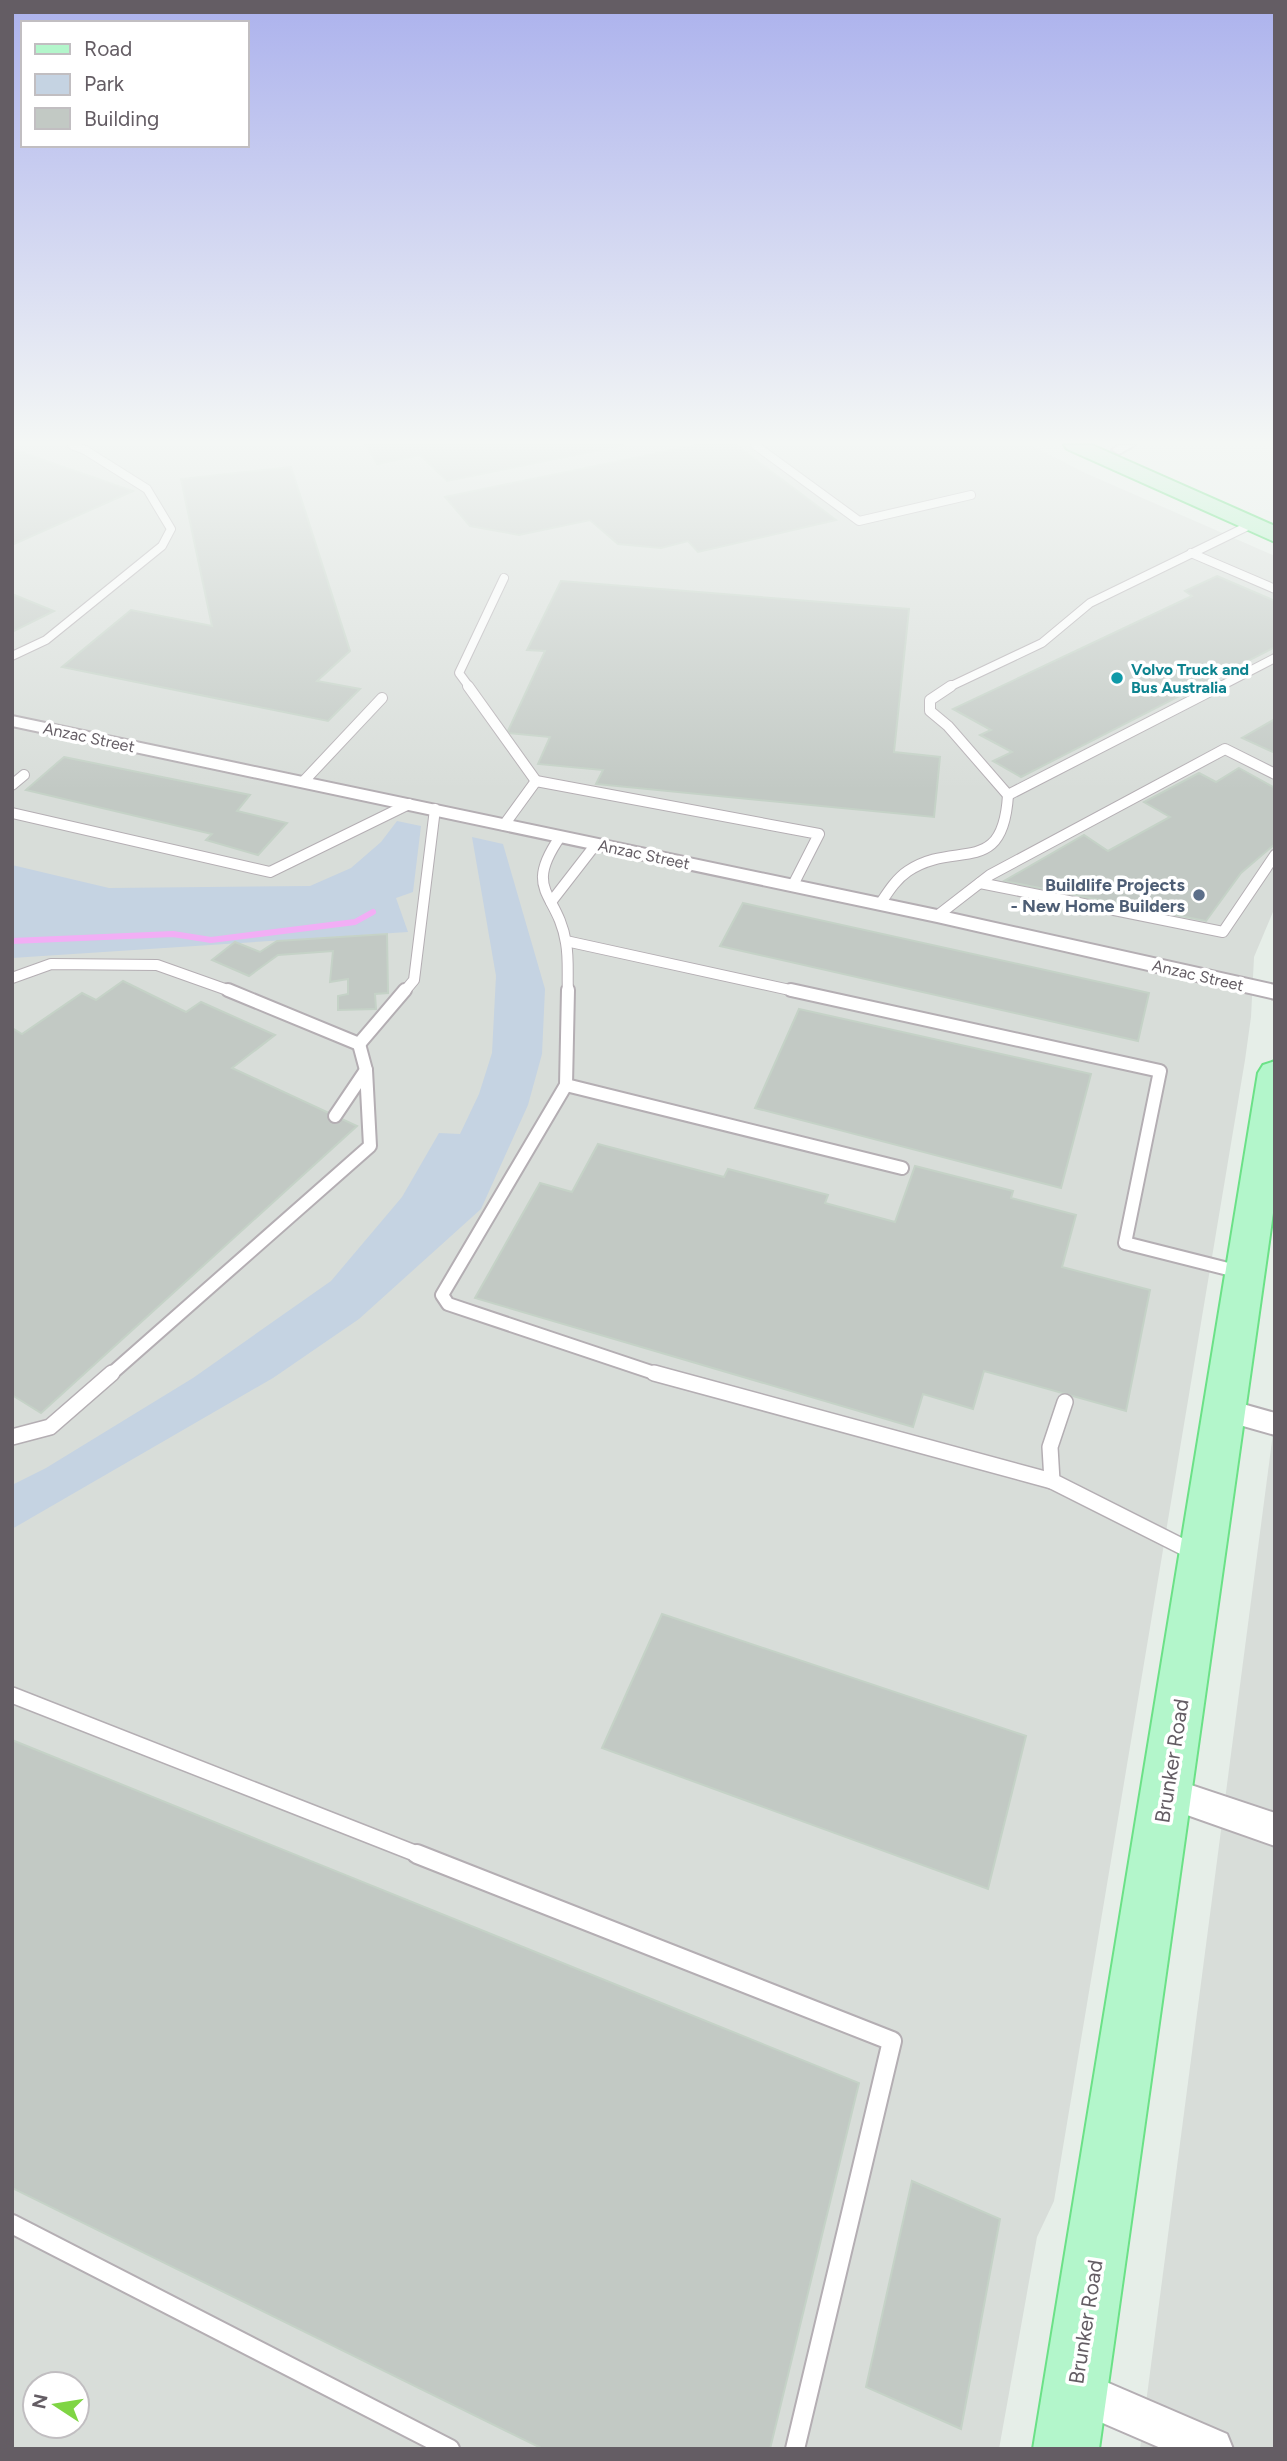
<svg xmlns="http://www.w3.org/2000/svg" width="1287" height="2461" viewBox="0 0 1287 2461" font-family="Figtree,sans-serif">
  <rect width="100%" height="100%" fill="#e6eee8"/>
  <g fill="#d8ddd9" fill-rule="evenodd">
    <path d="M12,445H1031L1083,472L1275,556V907L1254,957L1251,1017L1245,1060L1054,2201L1037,2237L999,2449H12ZM35,2384H77V2426H35Z"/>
    <path d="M1275,1418V2449H1140Z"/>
  </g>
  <g fill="#c5d3e2">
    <path d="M397,821L421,826L413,892L396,898L408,932L12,958V865L109,888L310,886L351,868L381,842Z"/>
    <path d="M472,837L503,844L545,989L542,1054L528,1105L481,1209L359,1319L273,1378L12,1529V1485L46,1468L193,1378L331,1281L402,1197L439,1133L460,1134L479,1094L492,1053L496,976Z"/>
  </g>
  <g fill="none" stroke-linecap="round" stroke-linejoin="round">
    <path stroke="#f2aef5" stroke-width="6" d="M12,941L173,934L211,940L355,922L373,912"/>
  </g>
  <g fill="#c2c9c4" stroke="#c5d2c7" stroke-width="2">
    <path d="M366,445H624L447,481L420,455L377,464Z"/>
    <path d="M697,445H736L836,520L698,552L688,541L661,548L618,544L590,520L519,535L470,526L445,497Z"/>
    <path d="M12,449L133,491L12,545Z"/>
    <path d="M291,467L350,651L317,681L360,689L328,721L62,667L131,610L212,626L181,479Z"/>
    <path d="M1217,576L1275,601V647L1021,777L993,761L1012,752L980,735L991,730L953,709L1192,596L1185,591Z"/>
    <path d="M561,581L909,609L894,752L940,757L934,817L596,784L603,770L538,764L550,737L507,733L545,651L527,650Z"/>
    <path d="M12,594L54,611L12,632Z"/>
    <path d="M1275,719V753L1242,738Z"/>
    <path d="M64,757L250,795L237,811L287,823L258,855L206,840L212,834L26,790Z"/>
    <path d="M1239,768L1275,788V844L1241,873L1206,921L1004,881L1084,835L1108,851L1170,817L1144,802L1199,773L1216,782Z"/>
    <path d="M743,903L1149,993L1138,1041L720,946Z"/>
    <path d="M387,934L388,993L375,994L376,1009L338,1010V996L348,994V979L330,982L333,951L278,955L249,976L212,960L235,942L260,952L277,941Z"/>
    <path d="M123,981L186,1012L201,1002L275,1035L232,1068L357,1126L41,1413L12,1395V1028L22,1034L82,993L96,1000Z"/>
    <path d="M799,1009L1091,1074L1061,1188L755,1108Z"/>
    <path d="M598,1144L724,1177L728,1169L828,1195L825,1203L895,1222L915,1166L1013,1191L1011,1198L1076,1215L1062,1267L1150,1290L1126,1411L984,1371L973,1409L923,1394L913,1427L475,1298L540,1183L572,1192Z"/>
    <path d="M662,1614L1026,1736L988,1889L602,1748Z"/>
    <path d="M12,1740L859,2083L770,2449H543L12,2188Z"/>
    <path d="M912,2181L1000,2219L961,2429L866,2387Z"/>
  </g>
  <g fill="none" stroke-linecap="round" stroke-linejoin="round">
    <defs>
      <g id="service-far4">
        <path d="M755,445L859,521L971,495"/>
        <path d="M1191,553L1275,589"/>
        <path d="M12,656L46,640L162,546L171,529L147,489L85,450L72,445"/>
        <path d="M470,688L459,673L504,578"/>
        <path d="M947,688L1042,643L1090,603L1250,525"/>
        <path d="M1217,688L1275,658"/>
      </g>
      <g id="service-far3">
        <path d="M468,686L536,781"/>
        <path d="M951,686L930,700V711L948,726L1008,795L1220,686"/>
        <path d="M303,782L382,698"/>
        <path d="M12,785L24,775"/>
        <path d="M12,813L270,872L409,804"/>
        <path d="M504,825L536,781L819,834L793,885"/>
        <path d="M560,837C522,892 558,892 566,943C569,959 567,976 568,992"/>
        <path d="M980,883L1223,932L1275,855"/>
        <path d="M551,902L596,844"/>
        <path d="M880,904C888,892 896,879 908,871C956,839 1003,879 1008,795"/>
        <path d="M937,916L990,875L1225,749L1275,774"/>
        <path d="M566,941L799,992"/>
        <path d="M12,978L51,964L157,965L233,992"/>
        <path d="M404,992L414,980L435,809"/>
      </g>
      <g id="service-far2">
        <path d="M228,990L359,1044"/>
        <path d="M568,990L566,1085L442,1295L448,1304L660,1375"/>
        <path d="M791,990L1160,1071L1125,1243L1240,1272"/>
        <path d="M359,1044L405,990"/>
        <path d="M566,1085L902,1168"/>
        <path d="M335,1116L366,1070"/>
        <path d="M110,1375L370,1146L366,1070L359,1044"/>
      </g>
      <g id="service-far1">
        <path d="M654,1373L1052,1481"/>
        <path d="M1065,1402L1050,1447L1052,1481L1193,1552"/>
        <path d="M12,1437L50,1427L112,1373"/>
        <path d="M12,1695L422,1856"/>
      </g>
      <g id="service">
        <path d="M417,1854L892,2041L795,2449"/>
        <path d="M12,2224L450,2449"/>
      </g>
      <g id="minor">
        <path d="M1118,445H1135L1119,454L1112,450Z"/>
        <path d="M12,716L937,910L1275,985V999L937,922L12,726Z"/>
        <path d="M1225,1399L1275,1413V1435L1215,1418L1211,1410L1215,1402Z"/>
        <path d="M1167,1777L1275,1813V1846L1156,1804L1151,1793L1156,1782Z"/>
        <path d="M1076,2369L1227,2434L1233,2449H1163L1061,2405L1055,2390L1061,2375Z"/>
      </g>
      <path id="primary" d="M1275,1061V1199L1099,2449H1033L1258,1073L1263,1065Z"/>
      <path id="trunk" d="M1064,445H1092L1275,526V542L1067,449Z"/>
    </defs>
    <use href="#service-far4" stroke="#b4aeb3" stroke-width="10"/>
    <use href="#service-far3" stroke="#b4aeb3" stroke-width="12"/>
    <use href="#service-far2" stroke="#b4aeb3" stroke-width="16"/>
    <use href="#service-far1" stroke="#b4aeb3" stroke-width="18"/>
    <use href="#service" stroke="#b4aeb3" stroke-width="22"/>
    <use href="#minor" stroke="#b4aeb3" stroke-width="4"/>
    <use href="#primary" stroke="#6be187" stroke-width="4"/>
    <use href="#trunk" stroke="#1ad942" stroke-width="4"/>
    <use href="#service-far4" stroke="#fff" stroke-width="8"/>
    <use href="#service-far3" stroke="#fff" stroke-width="10"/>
    <use href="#service-far2" stroke="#fff" stroke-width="12"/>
    <use href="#service-far1" stroke="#fff" stroke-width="15"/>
    <use href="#service" stroke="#fff" stroke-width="18"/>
    <use href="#minor" fill="#fff" fill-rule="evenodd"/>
    <use href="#primary" fill="#b3f6cb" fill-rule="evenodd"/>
    <use href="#trunk" fill="#a6f4be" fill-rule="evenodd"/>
  </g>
  <linearGradient id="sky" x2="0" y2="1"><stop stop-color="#acb2ed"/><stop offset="0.56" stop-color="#f4f7f5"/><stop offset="1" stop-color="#f4f7f5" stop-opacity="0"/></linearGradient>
  <rect width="1287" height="790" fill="url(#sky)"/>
  <circle fill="#0f9aa8" stroke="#fff" stroke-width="2.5" cx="1117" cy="678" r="7"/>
  <circle fill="#5c6f8a" stroke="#fff" stroke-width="2.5" cx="1199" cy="895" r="7"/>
  <g text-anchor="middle" stroke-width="7" stroke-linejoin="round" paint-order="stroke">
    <g font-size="16" font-weight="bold" fill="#0d838f" stroke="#fff" text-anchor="start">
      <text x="1131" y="675">Volvo Truck and<tspan x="1131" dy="18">Bus Australia</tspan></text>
    </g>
    <g font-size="16" fill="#645d64" stroke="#fff">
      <text transform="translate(89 737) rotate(12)" y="6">Anzac Street</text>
      <text transform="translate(644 854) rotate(12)" y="6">Anzac Street</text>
      <text transform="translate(1198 975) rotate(13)" y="6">Anzac Street</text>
    </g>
    <g font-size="18" font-weight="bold" fill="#4e5e75" stroke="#fff" text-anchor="end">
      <text x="1185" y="891">Buildlife Projects<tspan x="1185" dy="21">- New Home Builders</tspan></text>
    </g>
    <g font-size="21" fill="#645d64" stroke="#fff">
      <text transform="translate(1172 1761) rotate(-81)" y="7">Brunker Road</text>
      <text transform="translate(1086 2322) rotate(-81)" y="7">Brunker Road</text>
    </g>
  </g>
  <rect width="1287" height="2461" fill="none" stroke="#645d64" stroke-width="28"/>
  <rect x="21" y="21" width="228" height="126" fill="#ffffff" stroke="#c1bec1" stroke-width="2"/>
  <rect x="35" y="44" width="35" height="10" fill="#b3f6cb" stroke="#c1bec1" stroke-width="2"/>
  <text x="84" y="56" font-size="21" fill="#645d64">Road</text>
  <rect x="35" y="74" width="35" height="21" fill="#c5d3e2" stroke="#c1bec1" stroke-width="2"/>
  <text x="84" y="91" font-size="21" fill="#645d64">Park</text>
  <rect x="35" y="108" width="35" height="21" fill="#c2c9c4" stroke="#c1bec1" stroke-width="2"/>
  <text x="84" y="126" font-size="21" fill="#645d64">Building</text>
  <g transform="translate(56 2405) rotate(282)"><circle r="33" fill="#ffffff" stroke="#c1bec1" stroke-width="2"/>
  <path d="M0-5L12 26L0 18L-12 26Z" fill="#7fd544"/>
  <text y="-10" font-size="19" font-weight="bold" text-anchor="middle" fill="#645d64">N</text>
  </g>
</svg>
